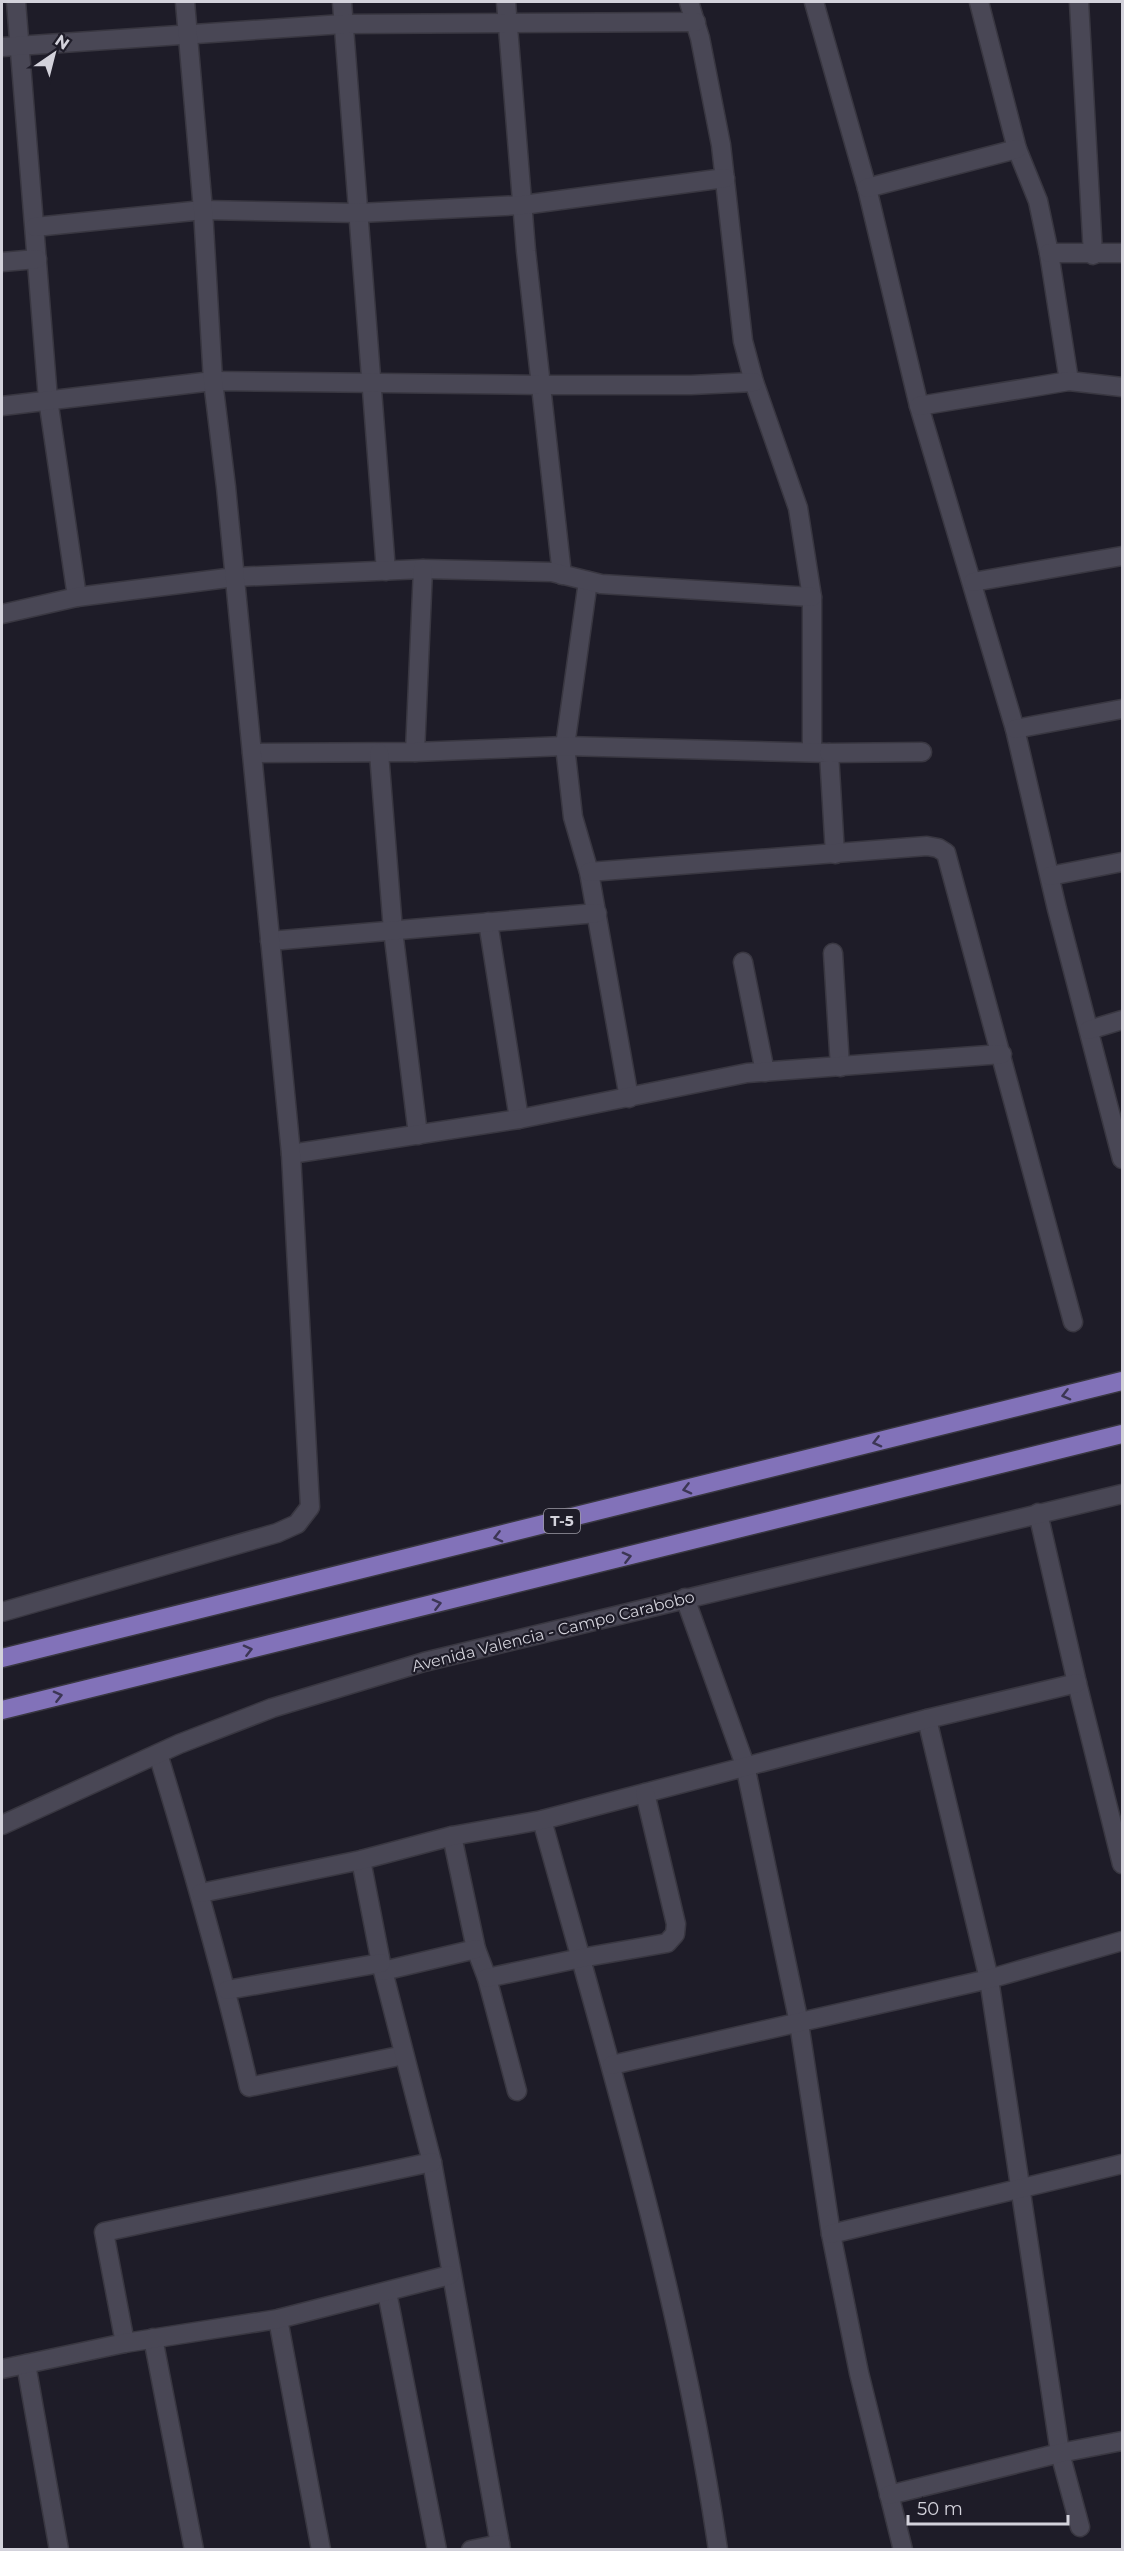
<svg xmlns="http://www.w3.org/2000/svg" width="1124" height="2551" viewBox="0 0 1124 2551" font-family="Montserrat,sans-serif">
  <rect width="100%" height="100%" fill="#1e1c28"/>
  <g fill="none" stroke-linecap="round" stroke-linejoin="round">
    <defs>
      <g id="minor">
        <path d="M16,2L48,399L77,597"/>
        <path d="M342,2L386,571"/>
        <path d="M506,2L526,251L562,575"/>
        <path d="M689,2L700,38L721,145L743,341L754,382L798,508L812,597V752"/>
        <path d="M814,2L867,188L919,406L1015,729L1057,909L1122,1159"/>
        <path d="M979,2L1017,149L1038,201L1049,253L1069,381"/>
        <path d="M1079,2L1093,255"/>
        <path d="M2,47L343,24L696,22"/>
        <path d="M867,188L1017,149"/>
        <path d="M35,227L203,210L359,213L523,205L725,178"/>
        <path d="M1049,253H1122"/>
        <path d="M2,262L37,259"/>
        <path d="M2,406L213,381L541,385H691L754,382"/>
        <path d="M919,406L1069,381L1122,387"/>
        <path d="M588,581L565,746L573,817L589,872L629,1098"/>
        <path d="M973,582L1122,556"/>
        <path d="M2,614L77,597L235,577L423,569L552,572L601,584L812,597"/>
        <path d="M1015,729L1122,709"/>
        <path d="M415,752L423,569"/>
        <path d="M252,753L415,752L565,746L829,753L835,854"/>
        <path d="M379,753L393,930L418,1135"/>
        <path d="M829,753L922,752"/>
        <path d="M589,872L927,846L938,848L946,853L1073,1322"/>
        <path d="M1050,876L1122,862"/>
        <path d="M488,922L519,1119"/>
        <path d="M270,941L597,913"/>
        <path d="M833,953L840,1067"/>
        <path d="M743,962L765,1072"/>
        <path d="M1089,1030L1122,1020"/>
        <path d="M291,1154L519,1119L747,1073L1002,1054"/>
        <path d="M1038,1513L1077,1683L1122,1864"/>
        <path d="M685,1598L745,1765L799,2023L831,2234L859,2373L903,2550"/>
        <path d="M2,1612L277,1533L297,1524L310,1507L291,1154L226,487L213,381L203,210L185,2"/>
        <path d="M927,1719L989,1979L1060,2453L1080,2527"/>
        <path d="M158,1754C192,1865 223,1973 249,2087L404,2055"/>
        <path d="M542,1820C609,2061 682,2301 718,2550"/>
        <path d="M2,1825L179,1744L272,1708L424,1662L1122,1494"/>
        <path d="M452,1836L476,1949L487,1978L517,2091"/>
        <path d="M361,1860L381,1963L432,2162L501,2550"/>
        <path d="M201,1893L361,1860L452,1836L542,1820L927,1719L1077,1683"/>
        <path d="M383,1971L476,1949"/>
        <path d="M487,1978L581,1958L667,1943L675,1934L676,1924L645,1793"/>
        <path d="M227,1990L381,1963"/>
        <path d="M612,2065L989,1979L1122,1941"/>
        <path d="M831,2234L1122,2164"/>
        <path d="M387,2292L437,2550"/>
        <path d="M278,2319L321,2550"/>
        <path d="M153,2338L194,2550"/>
        <path d="M125,2343L104,2232L432,2162"/>
        <path d="M26,2364L59,2550"/>
        <path d="M2,2369L125,2343L278,2319L450,2275"/>
        <path d="M889,2495L1060,2453L1122,2441"/>
        <path d="M471,2550L500,2544"/>
      </g>
      <g id="trunk">
        <path d="M2,1658L1122,1381"/>
        <path d="M2,1710L1122,1434"/>
      </g>
    </defs>
    <use href="#minor" stroke="#393741" stroke-width="21"/>
    <use href="#trunk" stroke="#393741" stroke-width="21"/>
    <use href="#minor" stroke="#494755" stroke-width="18"/>
    <use href="#trunk" stroke="#8272b9" stroke-width="18"/>
  </g>
  <defs><path id="oneway-chevron" d="M-2-3.5L2.5 0L-2 3.5" fill="none" stroke-width="1.6" stroke-linecap="round" stroke-linejoin="round" transform="scale(1.5)"/></defs>
  <g stroke="#3c3654">
    <use href="#oneway-chevron" transform="translate(1066 1395) rotate(166)"/>
    <use href="#oneway-chevron" transform="translate(877 1442) rotate(166)"/>
    <use href="#oneway-chevron" transform="translate(687 1489) rotate(166)"/>
    <use href="#oneway-chevron" transform="translate(498 1537) rotate(166)"/>
    <use href="#oneway-chevron" transform="translate(627 1557) rotate(-14)"/>
    <use href="#oneway-chevron" transform="translate(437 1604) rotate(-14)"/>
    <use href="#oneway-chevron" transform="translate(248 1650) rotate(-14)"/>
    <use href="#oneway-chevron" transform="translate(58 1696) rotate(-14)"/>
  </g>
  <g text-anchor="middle" stroke-width="4.5" stroke-linejoin="round" paint-order="stroke">
    <rect fill="#1e1c28" stroke="#9d9ba5" stroke-width="1.5" x="544" y="1509" width="36" height="24" rx="4.5"/>
    <g font-size="15" font-weight="bold" fill="#d3d2db">
      <text x="562" y="1526">T-5</text>
    </g>
    <g font-size="16" fill="#d3d2db" stroke="#1e1c28">
      <text transform="translate(553 1631) rotate(-14)" y="6">Avenida Valencia - Campo Carabobo</text>
    </g>
  </g>
  <rect width="1124" height="2551" fill="none" stroke="#d3d2db" stroke-width="6"/>
  <g transform="translate(54 54) rotate(35)" stroke="#1e1c28" stroke-width="4.5" paint-order="stroke">
  <path d="M0-4.5L10 22L0 15L-10 22Z" fill="#d3d2db"/>
  <text y="-9" font-size="16" font-weight="bold" text-anchor="middle" fill="#d3d2db">N</text>
  </g>
  <path d="M908 2515v9h160v-9" fill="none" stroke="#d3d2db" stroke-width="3"/>
  <text x="917" y="2515" font-size="18" fill="#d3d2db" stroke="#1e1c28" stroke-width="4.5" paint-order="stroke">50 m</text>
</svg>
